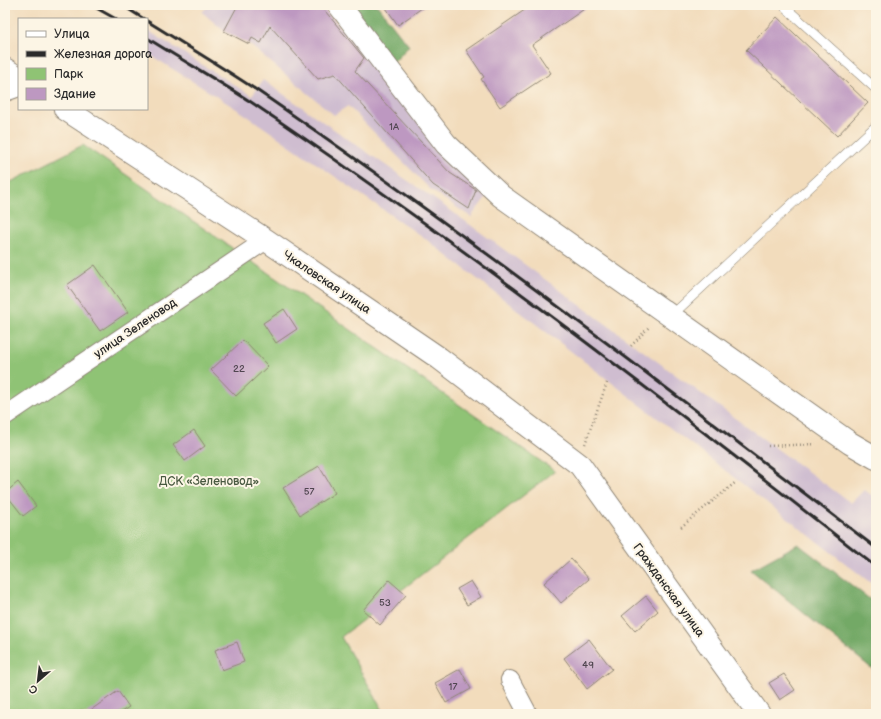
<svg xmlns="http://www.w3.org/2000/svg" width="881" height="719" viewBox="0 0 881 719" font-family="'Balsamiq Sans',sans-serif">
  <rect width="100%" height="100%" fill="#fcf5e5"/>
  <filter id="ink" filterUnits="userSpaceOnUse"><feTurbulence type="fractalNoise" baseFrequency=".025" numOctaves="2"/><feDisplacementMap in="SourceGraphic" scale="8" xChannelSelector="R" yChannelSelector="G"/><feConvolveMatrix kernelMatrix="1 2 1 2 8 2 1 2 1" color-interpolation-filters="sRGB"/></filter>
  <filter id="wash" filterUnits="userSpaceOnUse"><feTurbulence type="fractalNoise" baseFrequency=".012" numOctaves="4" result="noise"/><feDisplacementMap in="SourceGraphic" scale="16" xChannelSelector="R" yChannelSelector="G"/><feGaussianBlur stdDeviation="0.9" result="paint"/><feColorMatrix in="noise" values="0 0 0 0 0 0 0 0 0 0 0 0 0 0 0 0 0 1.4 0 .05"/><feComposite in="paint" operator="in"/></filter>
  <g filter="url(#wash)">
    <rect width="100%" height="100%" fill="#f2dcbc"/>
    <g fill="#cfbdd0">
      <path d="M210,5H320L491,191L471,217L431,190L348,106L334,115L249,44L224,31L202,12Z"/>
      <path d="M147,30L252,96L263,80L450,210L851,503L864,490L876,498V587L427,240L243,113L147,53Z"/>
    </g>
    <path fill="#8fc374" stroke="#5d7750" d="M83,145L555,471L341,637L385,714H5V185Z"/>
    <g fill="#73a966" stroke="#4f6a48">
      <path d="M352,5H377L409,46L393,63Z"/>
      <path d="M798,544L876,604V672L751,570Z"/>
    </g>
    <g id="blocks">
      <g fill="#bd98c1">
        <path d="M238,5H320L364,58L355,71L450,173L476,190L469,209L433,185L335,74L318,79L270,26L261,43L252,38L249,44L224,31Z"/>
        <path d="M384,5H426L398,25Z"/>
        <path d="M532,5H590L532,45L551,73L500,107L481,79L484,77L466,50Z"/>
        <path d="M777,17L868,103L837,136L746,50Z"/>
        <path d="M95,265L128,312L100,331L67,285Z"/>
        <path d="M284,309L297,329L276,343L263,323Z"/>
        <path d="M243,340L268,366L236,396L211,370Z"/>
        <path d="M194,430L205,446L185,461L173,445Z"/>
        <path d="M319,466L335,493L300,515L283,488Z"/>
        <path d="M18,482L36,506L23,516L5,493Z"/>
        <path d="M571,559L589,579L561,603L544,583Z"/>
        <path d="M389,580L406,595L380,625L363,610Z"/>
        <path d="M471,581L481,597L467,605L457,589Z"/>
        <path d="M646,596L658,611L635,631L622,616Z"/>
        <path d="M589,639L612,669L587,689L564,658Z"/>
        <path d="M237,642L244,662L222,670L215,650Z"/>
        <path d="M460,669L471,689L446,703L435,683Z"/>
        <path d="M784,674L795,690L780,700L769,683Z"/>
        <path d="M118,691L129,707L118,714H85Z"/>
      </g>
    </g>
  </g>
  <g filter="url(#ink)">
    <use href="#blocks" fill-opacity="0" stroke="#8e8474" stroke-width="1"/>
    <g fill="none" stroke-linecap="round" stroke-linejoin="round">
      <defs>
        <g id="service">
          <path d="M786,8L876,89"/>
          <path d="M671,316L876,126"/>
        </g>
        <g id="minor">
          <path d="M5,92L19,87"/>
          <path d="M5,416L266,240"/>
          <path d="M510,680L528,714"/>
        </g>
        <g id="tertiary">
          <path d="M339,5L446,144L501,196L850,443L876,458"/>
          <path d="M5,69L19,78"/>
          <path d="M65,109L266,240L439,358L580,465L759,714"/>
        </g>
      </defs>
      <use href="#service" stroke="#8e8474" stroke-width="10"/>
      <use href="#minor" stroke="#8e8474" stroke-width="20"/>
      <use href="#tertiary" stroke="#8e8474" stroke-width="24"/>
      <g stroke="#8e8474" stroke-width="2.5" stroke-dasharray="1 3" stroke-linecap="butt">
        <path d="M631,346L650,326"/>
        <path d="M585,444L608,380"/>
        <path d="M768,446L816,444"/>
        <path d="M681,527L736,482"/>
      </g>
      <use href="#service" stroke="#fff" stroke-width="9"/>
      <use href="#minor" stroke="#fff" stroke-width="18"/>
      <use href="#tertiary" stroke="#fff" stroke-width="22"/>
      <g stroke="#2b2b2b" stroke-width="3">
        <path d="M91,5L116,19"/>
        <path d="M122,5L144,19"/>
        <path d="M147,21C184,44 222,67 258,91C470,236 672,392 876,548"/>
        <path d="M147,38C182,60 217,80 251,102C466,247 672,406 876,567"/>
      </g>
    </g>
  </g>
  <g text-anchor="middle" stroke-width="4" stroke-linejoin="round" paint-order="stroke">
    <g font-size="10" fill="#504650">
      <text x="394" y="130">1А</text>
      <text x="239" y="372">22</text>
      <text x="309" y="495">57</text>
      <text x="385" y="606">53</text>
      <text x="588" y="668">49</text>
      <text x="453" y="690">17</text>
    </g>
    <g font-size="12" fill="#2b2b2b" stroke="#fcf5e5">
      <text transform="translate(327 282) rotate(34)" y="4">Чкаловская улица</text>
      <text transform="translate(135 328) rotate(-34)" y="4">улица Зеленовод</text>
      <text transform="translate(669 590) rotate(54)" y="4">Гражданская улица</text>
    </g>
    <g font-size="12" fill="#495941" stroke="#fcf5e5">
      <text x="209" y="485">ДСК «Зеленовод»</text>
    </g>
  </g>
  <rect width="881" height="719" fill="none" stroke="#fcf5e5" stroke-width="20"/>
  <rect x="18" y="18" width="130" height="92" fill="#fcf5e5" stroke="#a8a49b"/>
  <rect x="26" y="31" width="20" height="6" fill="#ffffff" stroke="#a8a49b"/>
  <text x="54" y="38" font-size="12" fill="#2b2b2b">Улица</text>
  <rect x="26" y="51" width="20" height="6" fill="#2b2b2b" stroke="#a8a49b"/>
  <text x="54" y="58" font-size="12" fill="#2b2b2b">Железная дорога</text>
  <rect x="26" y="68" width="20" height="12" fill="#8fc374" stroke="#a8a49b"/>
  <text x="54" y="78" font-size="12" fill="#2b2b2b">Парк</text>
  <rect x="26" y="88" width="20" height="12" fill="#bd98c1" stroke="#a8a49b"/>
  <text x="54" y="98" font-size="12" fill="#2b2b2b">Здание</text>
  <g transform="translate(38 681) rotate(208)" stroke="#fcf5e5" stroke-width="3" paint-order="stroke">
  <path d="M0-3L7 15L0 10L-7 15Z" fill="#2b2b2b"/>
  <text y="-6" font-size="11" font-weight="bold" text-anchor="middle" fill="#2b2b2b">С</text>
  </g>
</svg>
